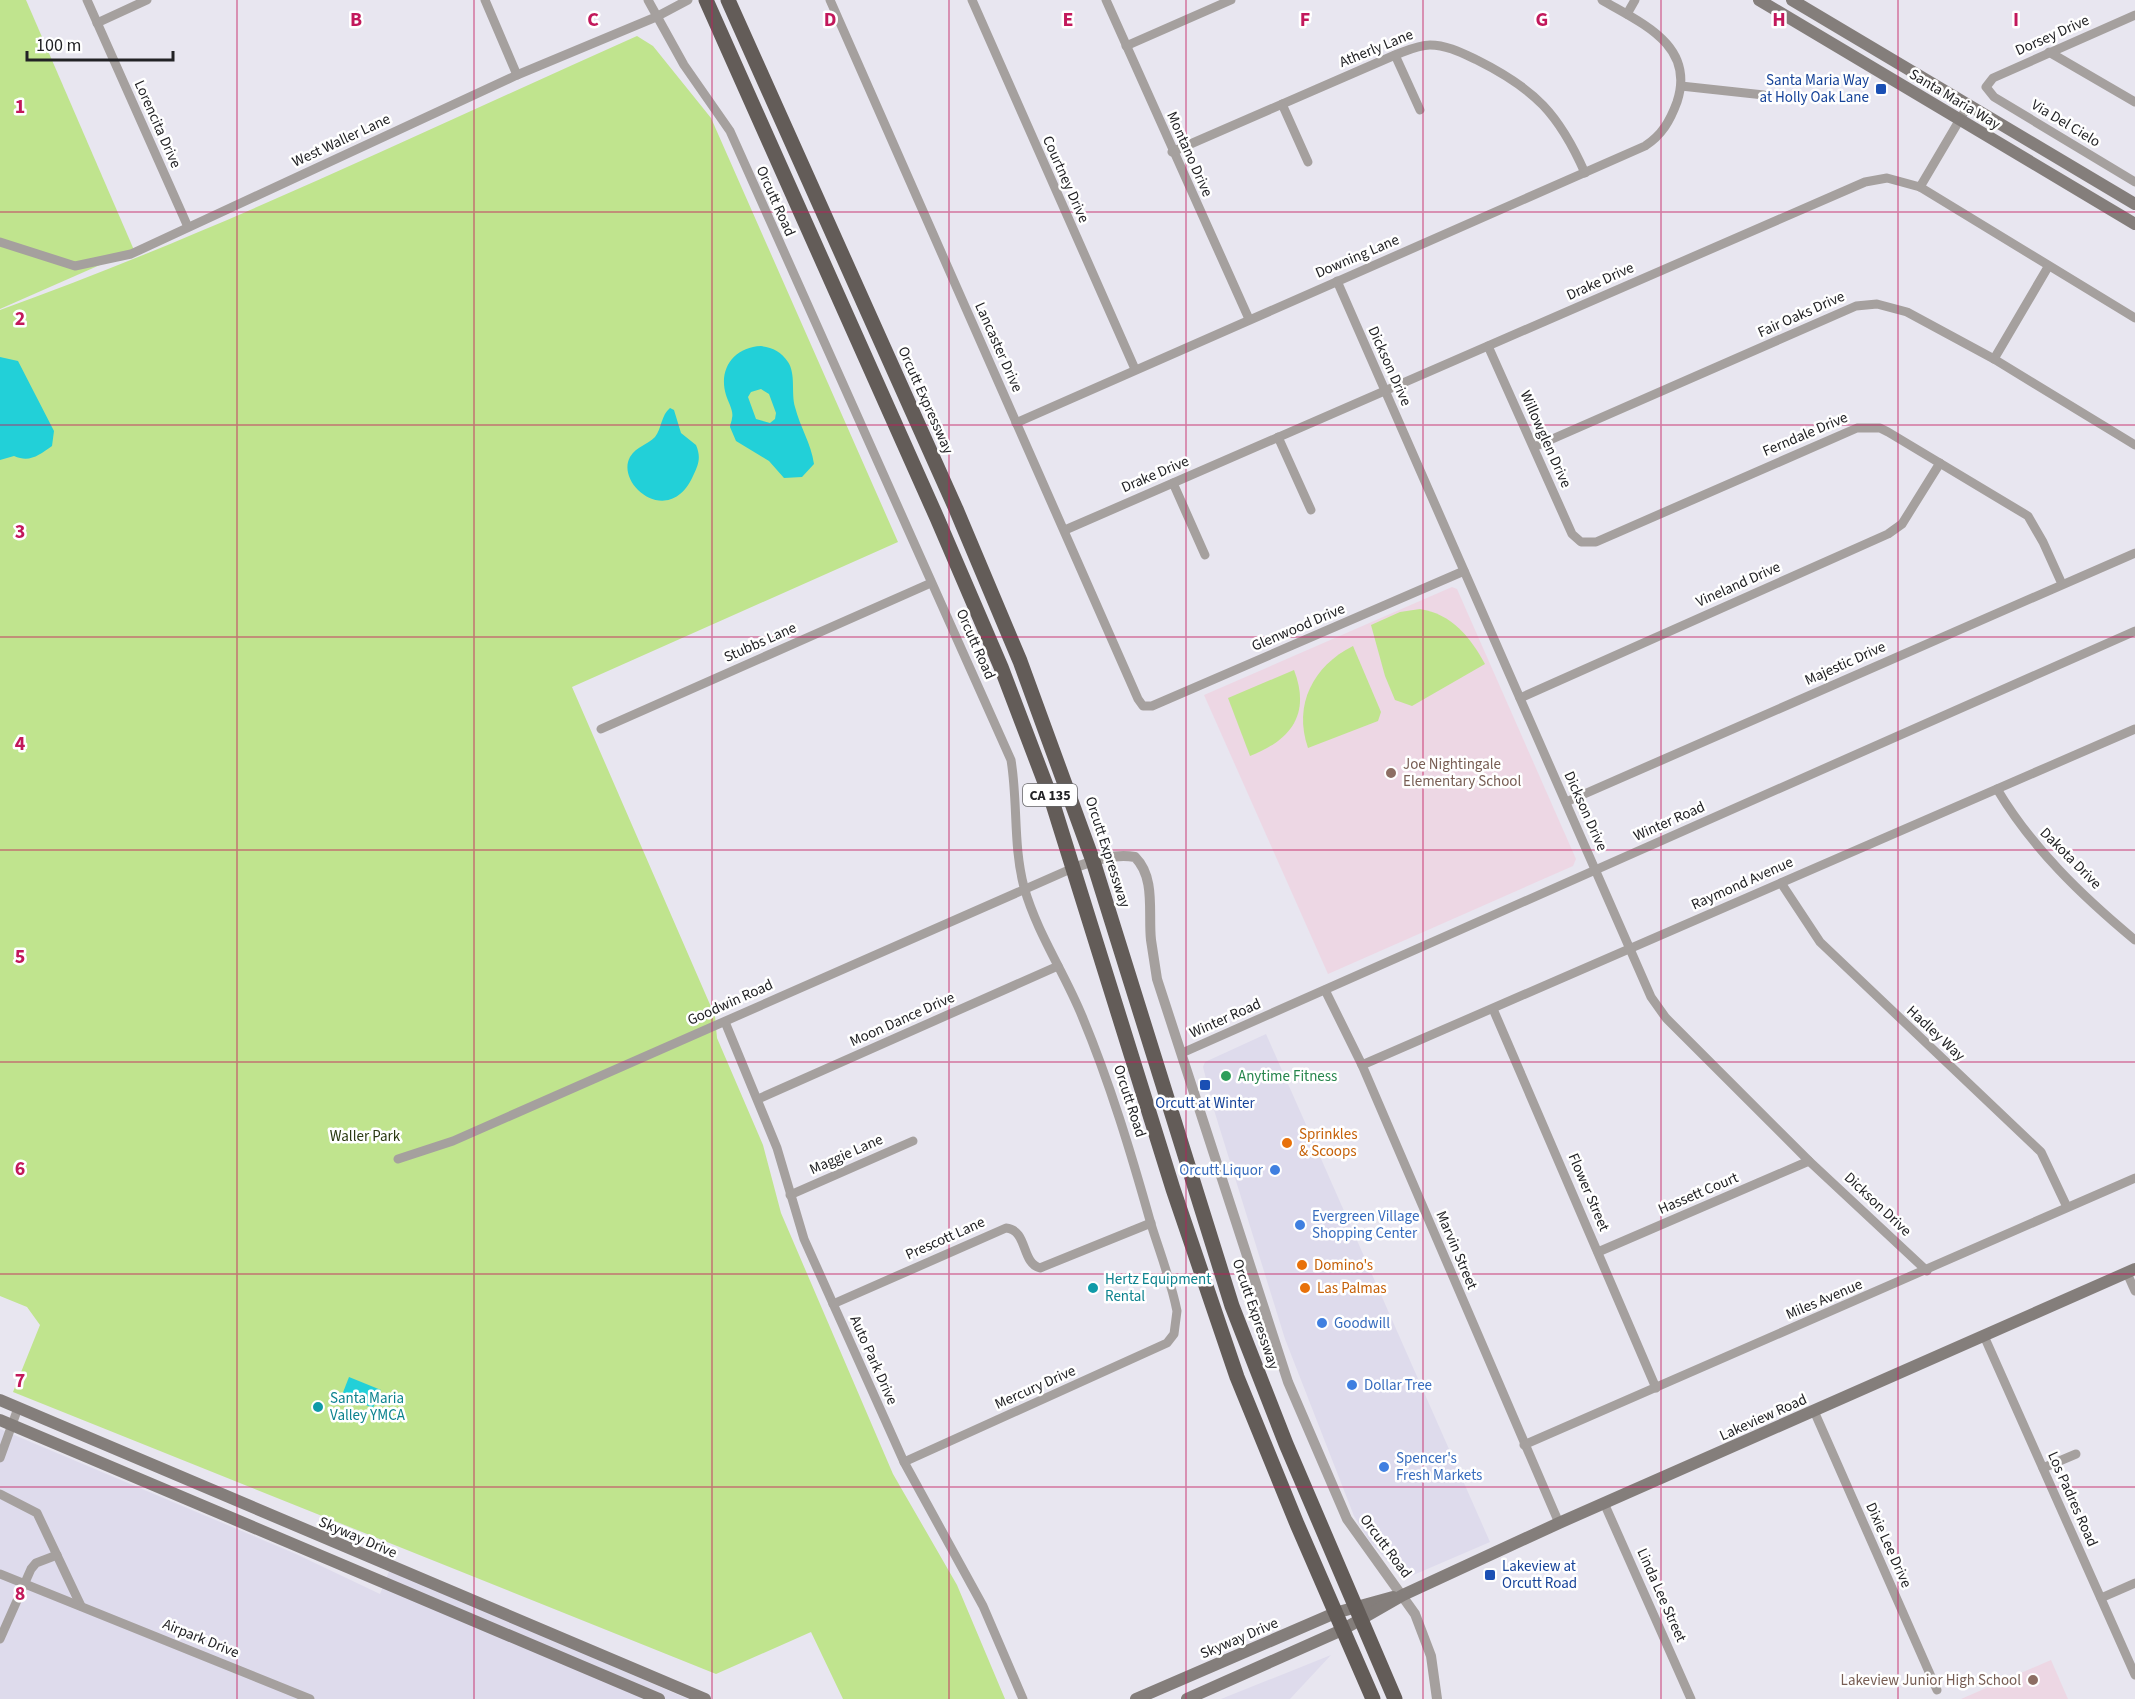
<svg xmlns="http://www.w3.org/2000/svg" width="2135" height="1699" viewBox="0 0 2135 1699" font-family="'Source Sans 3',sans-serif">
  <rect width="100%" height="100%" fill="#e8e6f0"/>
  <g fill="#dedbec">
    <path d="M1266,1034L1490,1542L1404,1579L1370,1542L1354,1516L1285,1339L1214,1110L1203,1067L1205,1062Z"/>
    <path d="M0,1429L296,1554L380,1594L390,1569L688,1699H0Z"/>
    <path d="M1331,1655L1290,1699H1221Z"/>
  </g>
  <g fill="#edd7e4">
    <path d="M1452,587L1457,589L1576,859L1573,866L1328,974L1204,695Z"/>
    <path d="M2051,1660L2068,1699H1961Z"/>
  </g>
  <g fill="#c0e48e">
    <path d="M0,0H26L134,250L0,309Z"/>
    <path d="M637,36L653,46L711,118L898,542L572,687L715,1016L717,1038L763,1145L781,1213L893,1474L957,1585L1005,1699H843L811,1632L716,1674L13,1392L40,1325L27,1307L0,1296V310C217,232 426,130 637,36Z"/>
    <path d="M1420,609C1452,614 1470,637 1485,664L1412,706L1395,700L1385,676L1371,625L1400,612Z"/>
    <path d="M1353,646L1381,712L1378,721L1308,748C1293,705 1313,666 1353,646Z"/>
    <path d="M1294,670C1311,714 1291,740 1250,756L1228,698Z"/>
  </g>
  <g fill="#22d0d8" fill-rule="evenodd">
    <path d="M761,346C773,348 781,351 788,362C796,374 791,393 795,407C800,427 811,443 814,464L802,477L784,478L769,461L736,441L730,427C730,424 732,421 732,418C734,411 728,402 726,395C718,369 734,347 761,346ZM761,389L769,394L776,413L775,419L770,423L756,419L748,397L751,392Z"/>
    <path d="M0,357L18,361L54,431L52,446C39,455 30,463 14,456L0,460Z"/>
    <path d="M670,408L674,410L681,433L696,445C701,457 699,464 693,476C669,529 615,484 630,457C637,446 647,445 655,437C662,428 661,415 670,408Z"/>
    <path d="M349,1377L381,1390L373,1408L342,1395Z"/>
  </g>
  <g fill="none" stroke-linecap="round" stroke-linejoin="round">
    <g stroke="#a5a09e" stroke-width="9">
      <path d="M87,0L188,227"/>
      <path d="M485,0L517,75"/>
      <path d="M648,0L684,65L730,131L1011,760C1018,802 1013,846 1024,887C1037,933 1064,972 1082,1016C1110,1083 1131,1153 1151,1224C1160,1253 1171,1281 1177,1311L1174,1334L1167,1343L904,1462"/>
      <path d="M830,0L1138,699L1143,706H1152L1464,571"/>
      <path d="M972,0L1135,369"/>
      <path d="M1106,0L1249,319"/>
      <path d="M1627,14L1635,0"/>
      <path d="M2135,15L1993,78L1986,87L1994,97L2135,182"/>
      <path d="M97,23L147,0"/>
      <path d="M1126,46L1231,0"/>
      <path d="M2049,52L2135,102"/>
      <path d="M1395,55L1420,110"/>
      <path d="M1681,86L1764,95"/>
      <path d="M1282,104L1308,162"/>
      <path d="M1172,152L1395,55C1406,51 1418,45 1430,45C1447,45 1462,53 1477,60C1535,89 1559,114 1585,173"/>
      <path d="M1920,187L1969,104"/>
      <path d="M0,242L75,266L131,254L517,75L656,17L688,0"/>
      <path d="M1337,281L1651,997L1666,1018L1809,1161L1927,1271"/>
      <path d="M1488,346L1572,534L1581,542H1596L1857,428H1880L1888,432L2028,516L2043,542L2062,584"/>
      <path d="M1994,359L2048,267"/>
      <path d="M1016,423L1645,146C1662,135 1670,121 1677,102C1696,45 1641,23 1602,0"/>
      <path d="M1278,437L1311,510"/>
      <path d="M1534,447L1856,306L1877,304L1907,312L1994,359L2135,445"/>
      <path d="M1173,483L1205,555"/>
      <path d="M1065,530L1865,182L1887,178L1920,187L2135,318"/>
      <path d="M1520,698L1888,534L1902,524L1940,463"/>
      <path d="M601,729L931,583"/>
      <path d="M1997,789C2032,848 2082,896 2135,940"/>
      <path d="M1566,802L2135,553"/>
      <path d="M1781,883L1820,942L2041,1152L2067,1207"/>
      <path d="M1325,990L1362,1065L1559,1523"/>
      <path d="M1493,1009L1656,1388"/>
      <path d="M725,1022L777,1148L804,1239L904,1462L983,1606L1023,1699"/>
      <path d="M1182,1053L2135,631"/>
      <path d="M1362,1065L2135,729"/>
      <path d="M758,1099L1058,966"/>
      <path d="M398,1159L453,1141L1073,868"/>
      <path d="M790,1195L913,1141"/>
      <path d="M1598,1252L1809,1161"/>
      <path d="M2127,1273L2135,1291"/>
      <path d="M833,1304L1006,1228C1028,1230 1021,1263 1040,1268L1151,1223"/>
      <path d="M1984,1336L2135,1675"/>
      <path d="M1814,1411L1937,1690"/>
      <path d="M1524,1445L2135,1178"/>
      <path d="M0,1458L18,1408"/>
      <path d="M2043,1468L2076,1454"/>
      <path d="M0,1494L37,1513L81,1606"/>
      <path d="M1604,1503L1691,1699"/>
      <path d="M0,1574L310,1699"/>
      <path d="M2101,1598L2135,1583"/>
      <path d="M0,1639L31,1569L36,1563L57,1555"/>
    </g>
    <path stroke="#a5a09e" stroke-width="10" d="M1073,868C1093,861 1114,853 1135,857C1156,878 1148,913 1151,940C1153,953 1155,966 1157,979L1288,1382L1347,1519L1415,1614L1431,1656L1437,1699"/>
    <g stroke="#847e7b" stroke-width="12">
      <path d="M1759,0L2135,224"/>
      <path d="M1792,0L2135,204"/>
      <path d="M0,1400L705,1699"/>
      <path d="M0,1420L659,1699"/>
      <path d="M1136,1699L1335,1613L1393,1597"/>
      <path d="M1187,1699L1342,1630L1403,1595L1559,1523L2135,1269"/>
    </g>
    <g stroke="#635c58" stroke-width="15">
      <path d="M706,0L937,518L1001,667L1052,801L1173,1189L1237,1377L1297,1524L1373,1699"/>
      <path d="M728,0L956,509L1020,661L1093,861L1232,1306L1286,1444L1395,1699"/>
    </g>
  </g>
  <path fill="none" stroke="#c2185b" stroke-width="1.5" stroke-opacity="0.55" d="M237,0V1699M474,0V1699M712,0V1699M949,0V1699M1186,0V1699M1423,0V1699M1661,0V1699M1898,0V1699M0,212H2135M0,425H2135M0,637H2135M0,850H2135M0,1062H2135M0,1274H2135M0,1487H2135"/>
  <g fill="#1a4fb4" stroke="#fff" stroke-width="2">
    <rect x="1875" y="83" width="12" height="12" rx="3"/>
    <rect x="1199" y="1079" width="12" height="12" rx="3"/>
    <rect x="1484" y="1569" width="12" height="12" rx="3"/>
  </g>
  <g fill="#8d6e63" stroke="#fff" stroke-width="2">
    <circle cx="1391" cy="773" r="6"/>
    <circle cx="2033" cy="1680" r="6"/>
  </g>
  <circle fill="#2e9e5b" stroke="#fff" stroke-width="2" cx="1226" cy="1076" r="6"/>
  <g fill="#e8710a" stroke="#fff" stroke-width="2">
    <circle cx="1287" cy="1143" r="6"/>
    <circle cx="1302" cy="1265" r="6"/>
    <circle cx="1305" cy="1288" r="6"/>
  </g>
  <g fill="#3f7fe0" stroke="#fff" stroke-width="2">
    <circle cx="1275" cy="1170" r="6"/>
    <circle cx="1300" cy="1225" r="6"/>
    <circle cx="1322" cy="1323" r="6"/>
    <circle cx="1352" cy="1385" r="6"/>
    <circle cx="1384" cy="1467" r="6"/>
  </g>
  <g fill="#0f9aa8" stroke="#fff" stroke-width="2">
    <circle cx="1093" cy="1288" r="6"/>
    <circle cx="318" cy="1407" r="6"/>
  </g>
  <g text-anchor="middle" stroke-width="5" stroke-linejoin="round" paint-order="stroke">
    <rect fill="#fff" stroke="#646466" stroke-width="1.5" x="1023" y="784" width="54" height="22" rx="4.5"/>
    <g font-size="14" font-weight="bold" fill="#222225">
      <text x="1050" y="800">CA 135</text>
    </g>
    <g font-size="15" fill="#222225" stroke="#fff">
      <text transform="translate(2052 35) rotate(-24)" y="5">Dorsey Drive</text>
      <text transform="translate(1376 48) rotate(-22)" y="5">Atherly Lane</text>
      <text transform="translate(1955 99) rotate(31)" y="5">Santa Maria Way</text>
      <text transform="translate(2066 123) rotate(31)" y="5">Via Del Cielo</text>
      <text transform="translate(158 124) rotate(66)" y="5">Lorencita Drive</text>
      <text transform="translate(341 140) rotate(-25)" y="5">West Waller Lane</text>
      <text transform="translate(1190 154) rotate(66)" y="5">Montano Drive</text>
      <text transform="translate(1066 179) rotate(66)" y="5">Courtney Drive</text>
      <text transform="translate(776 201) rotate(66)" y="5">Orcutt Road</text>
      <text transform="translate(1357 256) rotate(-23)" y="5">Downing Lane</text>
      <text transform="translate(1600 281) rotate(-24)" y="5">Drake Drive</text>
      <text transform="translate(1801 314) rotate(-24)" y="5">Fair Oaks Drive</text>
      <text transform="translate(999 347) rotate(66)" y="5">Lancaster Drive</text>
      <text transform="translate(1390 366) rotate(66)" y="5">Dickson Drive</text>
      <text transform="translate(926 400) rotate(66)" y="5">Orcutt Expressway</text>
      <text transform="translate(1805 434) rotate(-23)" y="5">Ferndale Drive</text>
      <text transform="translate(1546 439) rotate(66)" y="5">Willowglen Drive</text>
      <text transform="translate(1155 474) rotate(-23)" y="5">Drake Drive</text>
      <text transform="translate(1738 584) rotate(-24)" y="5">Vineland Drive</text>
      <text transform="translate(1298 627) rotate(-23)" y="5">Glenwood Drive</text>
      <text transform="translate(760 642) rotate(-24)" y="5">Stubbs Lane</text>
      <text transform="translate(976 644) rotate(66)" y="5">Orcutt Road</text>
      <text transform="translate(1845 663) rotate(-24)" y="5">Majestic Drive</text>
      <text transform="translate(1586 811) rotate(66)" y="5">Dickson Drive</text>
      <text transform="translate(1669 821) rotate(-24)" y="5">Winter Road</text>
      <text transform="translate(1108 852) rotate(72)" y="5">Orcutt Expressway</text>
      <text transform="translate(2071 858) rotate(45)" y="5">Dakota Drive</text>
      <text transform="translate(1742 883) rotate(-24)" y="5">Raymond Avenue</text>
      <text transform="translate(730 1002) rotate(-24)" y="5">Goodwin Road</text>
      <text transform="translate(1225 1018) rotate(-24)" y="5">Winter Road</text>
      <text transform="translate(902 1019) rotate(-24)" y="5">Moon Dance Drive</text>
      <text transform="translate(1936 1033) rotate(43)" y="5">Hadley Way</text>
      <text transform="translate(1130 1101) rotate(72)" y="5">Orcutt Road</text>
      <text transform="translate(846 1154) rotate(-24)" y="5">Maggie Lane</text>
      <text transform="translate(1589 1192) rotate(67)" y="5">Flower Street</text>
      <text transform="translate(1698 1193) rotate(-23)" y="5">Hassett Court</text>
      <text transform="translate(1878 1204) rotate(43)" y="5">Dickson Drive</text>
      <text transform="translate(945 1238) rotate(-24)" y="5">Prescott Lane</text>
      <text transform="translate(1457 1250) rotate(67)" y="5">Marvin Street</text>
      <text transform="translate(1824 1299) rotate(-23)" y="5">Miles Avenue</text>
      <text transform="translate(1256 1314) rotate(71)" y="5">Orcutt Expressway</text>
      <text transform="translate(874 1360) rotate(66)" y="5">Auto Park Drive</text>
      <text transform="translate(1035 1387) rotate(-24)" y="5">Mercury Drive</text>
      <text transform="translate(1763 1417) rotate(-24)" y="5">Lakeview Road</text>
      <text transform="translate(2073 1499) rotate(66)" y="5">Los Padres Road</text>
      <text transform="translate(358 1537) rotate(23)" y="5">Skyway Drive</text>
      <text transform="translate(1889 1545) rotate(66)" y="5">Dixie Lee Drive</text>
      <text transform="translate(1386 1546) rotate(53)" y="5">Orcutt Road</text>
      <text transform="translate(1662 1595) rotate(66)" y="5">Linda Lee Street</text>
      <text transform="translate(201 1638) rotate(22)" y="5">Airpark Drive</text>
      <text transform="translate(1239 1638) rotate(-23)" y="5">Skyway Drive</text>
    </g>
    <g font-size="15" fill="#164399" stroke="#fff" text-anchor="end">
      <text x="1869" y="85">Santa Maria Way<tspan x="1869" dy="17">at Holly Oak Lane</tspan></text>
      <text x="1205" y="1108" text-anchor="middle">Orcutt at Winter</text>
      <text x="1502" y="1571" text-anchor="start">Lakeview at<tspan x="1502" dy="17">Orcutt Road</tspan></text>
    </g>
    <g font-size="15" fill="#785e54" stroke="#fff" text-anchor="start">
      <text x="1403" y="769">Joe Nightingale<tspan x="1403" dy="17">Elementary School</tspan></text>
      <text x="2021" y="1685" text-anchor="end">Lakeview Junior High School</text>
    </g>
    <g font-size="15" fill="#27864d" stroke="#fff" text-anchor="start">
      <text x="1238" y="1081">Anytime Fitness</text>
    </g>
    <g font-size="15" fill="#c56008" stroke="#fff" text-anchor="start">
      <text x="1299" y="1139">Sprinkles<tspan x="1299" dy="17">&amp; Scoops</tspan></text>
      <text x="1314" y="1270">Domino's</text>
      <text x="1317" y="1293">Las Palmas</text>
    </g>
    <g font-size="15" fill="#293811" stroke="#fff">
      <text x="365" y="1141">Waller Park</text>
    </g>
    <g font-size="15" fill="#366cbe" stroke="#fff" text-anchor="start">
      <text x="1263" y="1175" text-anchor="end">Orcutt Liquor</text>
      <text x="1312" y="1221">Evergreen Village<tspan x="1312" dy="17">Shopping Center</tspan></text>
      <text x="1334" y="1328">Goodwill</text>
      <text x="1364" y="1390">Dollar Tree</text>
      <text x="1396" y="1463">Spencer's<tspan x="1396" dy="17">Fresh Markets</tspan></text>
    </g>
    <g font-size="15" fill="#0d838f" stroke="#fff" text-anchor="start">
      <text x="1105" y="1284">Hertz Equipment<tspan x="1105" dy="17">Rental</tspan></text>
      <text x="330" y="1403">Santa Maria<tspan x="330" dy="17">Valley YMCA</tspan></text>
    </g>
  </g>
  <g font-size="20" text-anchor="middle" font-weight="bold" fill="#c2185b" stroke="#fff" stroke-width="5" stroke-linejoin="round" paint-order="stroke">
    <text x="356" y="26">B</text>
    <text x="593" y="26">C</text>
    <text x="830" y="26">D</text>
    <text x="1068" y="26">E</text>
    <text x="1305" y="26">F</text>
    <text x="1542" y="26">G</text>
    <text x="1779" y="26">H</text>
    <text x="2016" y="26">I</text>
    <text x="20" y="113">1</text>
    <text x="20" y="325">2</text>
    <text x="20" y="538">3</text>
    <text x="20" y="750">4</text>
    <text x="20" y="963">5</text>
    <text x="20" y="1175">6</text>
    <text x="20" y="1387">7</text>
    <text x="20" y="1600">8</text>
  </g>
  <path d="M27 51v9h146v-9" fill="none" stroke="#222225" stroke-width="3"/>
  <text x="36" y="51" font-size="18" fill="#222225" stroke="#ffffff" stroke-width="4.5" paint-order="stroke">100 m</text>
</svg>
